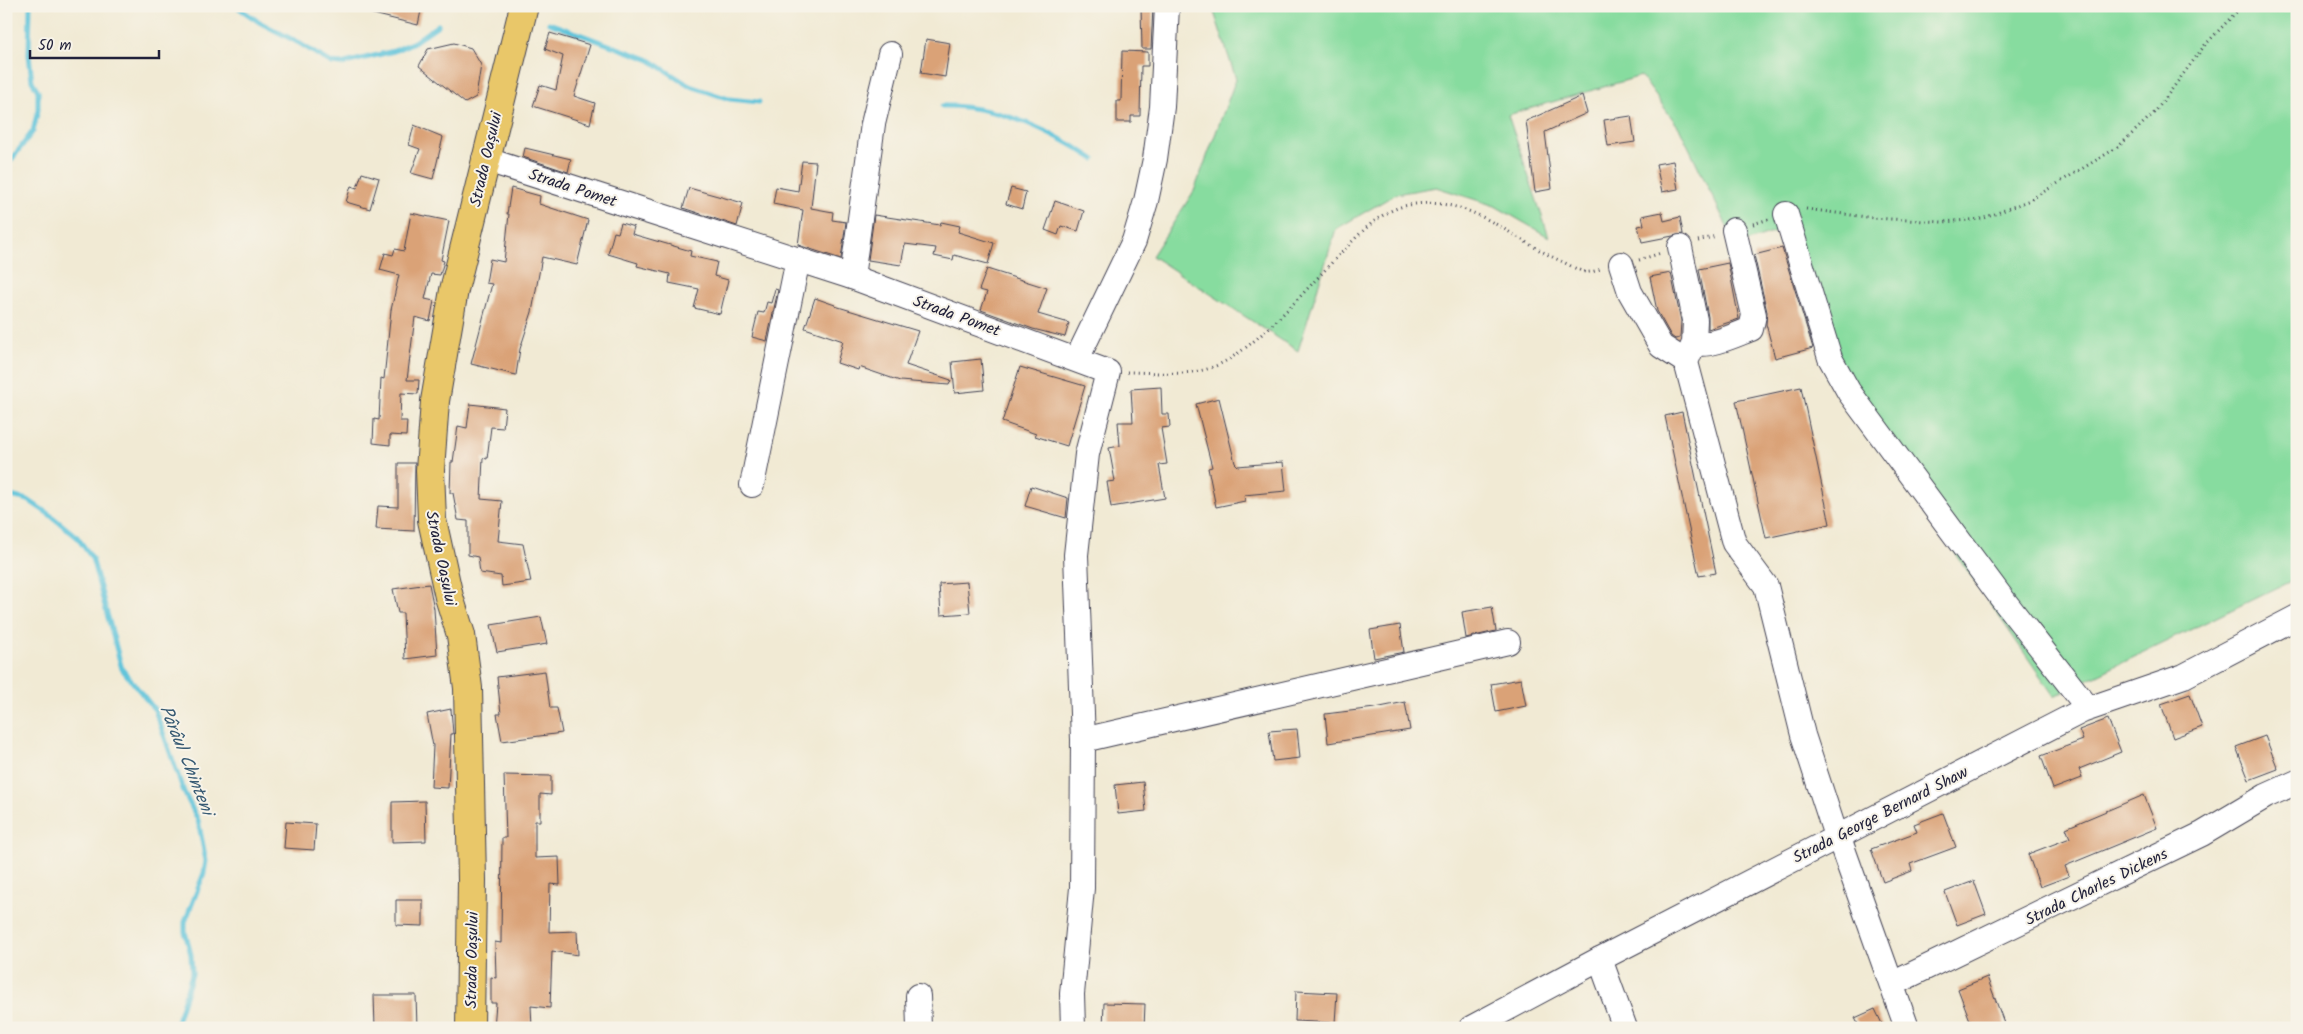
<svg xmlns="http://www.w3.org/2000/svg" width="2303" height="1034" viewBox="0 0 2303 1034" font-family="Kalam,sans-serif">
  <rect width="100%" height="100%" fill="#f7f3e8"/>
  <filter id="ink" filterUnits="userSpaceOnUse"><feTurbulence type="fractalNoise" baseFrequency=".02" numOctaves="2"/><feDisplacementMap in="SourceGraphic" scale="10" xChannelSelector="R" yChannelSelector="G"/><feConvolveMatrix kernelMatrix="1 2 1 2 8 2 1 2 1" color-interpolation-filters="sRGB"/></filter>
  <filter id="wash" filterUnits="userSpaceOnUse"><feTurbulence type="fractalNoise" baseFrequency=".0096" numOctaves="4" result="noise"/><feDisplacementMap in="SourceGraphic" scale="20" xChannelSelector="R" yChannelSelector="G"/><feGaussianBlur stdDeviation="1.12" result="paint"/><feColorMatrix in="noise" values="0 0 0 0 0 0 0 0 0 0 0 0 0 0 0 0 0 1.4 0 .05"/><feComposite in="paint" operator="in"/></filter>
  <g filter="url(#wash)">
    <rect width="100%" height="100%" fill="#f1ead4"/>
    <path fill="#87dc9f" stroke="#547f6d" d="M1212,6H2297V578L2054,696L1829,370L1788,228L1736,245L1680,129L1641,76L1508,115L1549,237L1495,206L1436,187L1396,194L1336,229L1298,351L1152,256L1194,191L1236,79Z"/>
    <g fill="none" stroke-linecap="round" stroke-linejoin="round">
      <g stroke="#5dc3da" stroke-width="5">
        <path d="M236,6L259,22L299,43L318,55L332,63L341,64L394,51L414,42L438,25"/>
        <path d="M549,23L648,59L690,86L729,99L759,102"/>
        <path d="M942,106C996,105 1050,130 1094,159"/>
        <path d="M6,167L33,131L38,110V91L32,81L29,55L30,6"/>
        <path d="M6,495L28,500L50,515L77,537L92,558L122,669L155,710L184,792L198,820L206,861L204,873L185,922V932L191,955L192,974L175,1028"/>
      </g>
    </g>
    <g id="blocks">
      <g fill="#daa277">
        <path d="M361,6H422L418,25L361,11Z"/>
        <path d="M1141,6H1153L1151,49H1142Z"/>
        <path d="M550,33L590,45L574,96L595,103L590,124L533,106L540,85L556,90L563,56L545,49Z"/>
        <path d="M926,39L950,43L945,77L921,73Z"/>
        <path d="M454,43L471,48L481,65L476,97L465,103L419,66L428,49Z"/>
        <path d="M1122,51L1148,52V66H1141L1140,116H1131V122H1117V101H1121Z"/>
        <path d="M1582,96L1587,113L1545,132L1552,189L1535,192L1526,121Z"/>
        <path d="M1631,116L1635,142L1608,146L1604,120Z"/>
        <path d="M414,125L443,137L433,179L411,173L420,149L409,145Z"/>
        <path d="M525,148L571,159L568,172L523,157Z"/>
        <path d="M802,161L816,162L811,208L833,212L832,220L846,222L841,259L798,245L803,210L773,204L776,187L798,191Z"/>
        <path d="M1673,161L1678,189L1662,192L1656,164Z"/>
        <path d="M362,173L379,178L370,209L346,202L351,186L357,188Z"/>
        <path d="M511,188L540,196L539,204L588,220L577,265L542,257L532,312L520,349L516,375L471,364L492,284L486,283L490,259L504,262L509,214H507Z"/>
        <path d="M689,188L743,203L737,226L683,208Z"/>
        <path d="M1011,188L1026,192L1022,209L1006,204Z"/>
        <path d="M1055,201L1084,211L1078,231L1061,226L1058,235L1045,230Z"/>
        <path d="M1662,212L1664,221L1680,217L1683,234L1642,242L1638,226L1644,225L1642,216Z"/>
        <path d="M411,213L449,221L441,260L444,261L440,275L431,274L425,299L434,301L430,321L415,317L407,380H419L418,394L401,393L400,421H407L406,436L390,435V445L373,443L374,419L379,420L381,378L384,379L391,310L399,275L380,270L385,253L393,255L395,249L404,251Z"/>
        <path d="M874,215L940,225L941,222L960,226L958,232L994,243L988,264L954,255L953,260L934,256L936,248L905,244L901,265L868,260Z"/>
        <path d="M621,223L634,227L632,234L691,251L690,256L717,262L714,276L728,280L720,314L694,308L699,289L669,283L670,274L637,266L638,263L608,254L614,232L618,233Z"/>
        <path d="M1782,248L1813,348L1775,358L1766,324L1767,312L1754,255Z"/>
        <path d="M1728,263L1739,319L1708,329V317L1699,269Z"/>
        <path d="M987,269L1047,288L1038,314L1069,323L1065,337L1033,329L981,310L987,292L979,290Z"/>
        <path d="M1671,273L1681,321L1680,338L1675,339L1671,336L1657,311L1650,277Z"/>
        <path d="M775,289L778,290L767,341L752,337L758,312L764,313L767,302L771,303Z"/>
        <path d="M815,298L835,305V306L918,331L906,365L951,380L949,385L900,381L859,367L858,370L837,363L843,341L805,328Z"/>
        <path d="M981,359L984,390L955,393L952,362Z"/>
        <path d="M1020,367L1085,386L1067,446L1035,436L1036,434L1002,422Z"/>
        <path d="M1161,387L1162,414H1169L1170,427L1161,428L1167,464L1159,465L1165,498L1111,507L1107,482L1115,481L1109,448L1120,446L1118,422H1133L1131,389Z"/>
        <path d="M1801,387L1830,524L1766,538L1736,401Z"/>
        <path d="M1219,398L1235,463L1238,466L1283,462L1286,491L1244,495L1245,501L1216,507L1208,468L1212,467L1196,404Z"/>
        <path d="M470,404L505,408L503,428L491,427L487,459L483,458L481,499L502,501L498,541L523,544L531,582L502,586L501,576L480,573L478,557L468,555V521L458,520L453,493H450L451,462H453L458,426L467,428Z"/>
        <path d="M1682,412L1716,573L1699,576L1665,416Z"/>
        <path d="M398,463H415L414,531L376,529L378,506L398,507Z"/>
        <path d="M1031,486L1068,498L1066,518L1025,506Z"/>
        <path d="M967,582L970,613L941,615L939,584Z"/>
        <path d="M429,584L434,609L437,655L405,659L403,613H398L393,589Z"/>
        <path d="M1492,607L1496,631L1466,638L1462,612Z"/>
        <path d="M541,617L547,644L497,652L491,625Z"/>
        <path d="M1400,625L1404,652L1374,658L1370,630Z"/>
        <path d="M545,671L550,708H557L562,733L502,741L497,714H501L497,677Z"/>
        <path d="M1521,679L1526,706L1496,712L1491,684Z"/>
        <path d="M2190,694L2202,727L2173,738L2161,704Z"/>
        <path d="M1405,702L1410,730L1328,743L1325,714L1375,708Z"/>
        <path d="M451,709L453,734H451L448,788L431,787L433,746L427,714Z"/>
        <path d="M2108,719L2121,752L2079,769L2082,778L2053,789L2041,756L2083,740L2079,730Z"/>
        <path d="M1297,729L1300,758L1273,761L1269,731Z"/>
        <path d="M2265,736L2278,769L2249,780L2236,747Z"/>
        <path d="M504,775L551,776V795L540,794V821H535V858L559,857L560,885L550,884L549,932L577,931L578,955L552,951L550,1008L531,1006L532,1028H494L496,1003H491V977L496,978L495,942L501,943L502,838H506Z"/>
        <path d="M1143,782L1146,811L1118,814L1115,785Z"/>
        <path d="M2144,795L2157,828L2065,866L2069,876L2040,887L2028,854L2070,838L2066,828Z"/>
        <path d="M425,801L426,841L392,842V802Z"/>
        <path d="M1943,813L1956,847L1910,864L1912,871L1883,882L1871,849L1917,832L1914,824Z"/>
        <path d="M286,822L316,824L314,850L284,848Z"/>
        <path d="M1974,881L1986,914L1957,925L1945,892Z"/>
        <path d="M396,900H423V926L396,925Z"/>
        <path d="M1987,977L2006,1028H1973L1958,989Z"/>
        <path d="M1296,991L1337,993L1335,1023L1295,1021Z"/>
        <path d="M374,995H416L417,1028H375Z"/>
        <path d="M1104,1003L1145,1004L1144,1028H1103Z"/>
        <path d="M1875,1009L1884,1028H1860L1855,1018Z"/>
      </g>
    </g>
  </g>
  <g filter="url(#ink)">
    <use href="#blocks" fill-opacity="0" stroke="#414052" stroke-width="1"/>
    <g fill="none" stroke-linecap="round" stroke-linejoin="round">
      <defs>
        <g id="minor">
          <path d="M484,159L852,277L1108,372L1087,454L1076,555L1083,740L1082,888L1072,994L1073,1028"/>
          <path d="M1786,214L1830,358L1849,392L2001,597L2088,708"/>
          <path d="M1680,247L1695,320L1694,343L1686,362L1731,532L1734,543L1766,586L1803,735L1836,836"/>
          <path d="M1621,264L1630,292L1661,346L1686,362"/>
          <path d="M852,277L873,124L890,54"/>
          <path d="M1694,343C1711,347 1735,335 1751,329L1754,315L1734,230"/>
          <path d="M1077,359L1134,241L1146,201L1155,159L1162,107L1167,6"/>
          <path d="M752,485L798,259"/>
          <path d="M1083,740L1508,642"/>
          <path d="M1838,835L1907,1028"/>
          <path d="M1600,959L1625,1028"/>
          <path d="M1892,984L2202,834L2266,796L2297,782"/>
          <path d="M918,996L919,1028"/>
          <path d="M1471,1028L1600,959L2082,711L2184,676L2297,617"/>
        </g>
        <path id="major" d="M470,1028L472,880L468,688L461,635L449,597L432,520L430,470L435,401L454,290L524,6"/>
      </defs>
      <use href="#minor" stroke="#414052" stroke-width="26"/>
      <use href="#major" stroke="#414052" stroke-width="30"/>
      <g stroke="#414052" stroke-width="3" stroke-dasharray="1 4" stroke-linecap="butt">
        <path d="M1806,209L1874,218L1942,222L1982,219L2030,200L2118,147L2155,112L2205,45L2242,6"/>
        <path d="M1753,224L1769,219"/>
        <path d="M1698,241L1716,236"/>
        <path d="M1639,260L1661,253"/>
        <path d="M1127,372C1154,372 1187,377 1213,367C1256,351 1311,283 1345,249C1362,231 1383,209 1409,205C1471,194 1509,238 1561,261C1568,264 1577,270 1585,272C1590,273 1598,270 1603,268"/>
      </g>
      <use href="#minor" stroke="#fff" stroke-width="24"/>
      <use href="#major" stroke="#e9c769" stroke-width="28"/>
    </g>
  </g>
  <g text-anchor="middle" stroke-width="4" stroke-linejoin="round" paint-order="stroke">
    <g font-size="16" fill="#22223b" stroke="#f7f3e8">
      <text transform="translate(485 159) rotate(-77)" y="6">Strada Oașului</text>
      <text transform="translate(573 187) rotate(18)" y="6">Strada Pomet</text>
      <text transform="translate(957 315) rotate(20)" y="6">Strada Pomet</text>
      <text transform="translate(442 558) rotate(78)" y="6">Strada Oașului</text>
      <text transform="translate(1880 814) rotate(-27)" y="6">Strada George Bernard Shaw</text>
      <text transform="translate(2096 886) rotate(-26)" y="6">Strada Charles Dickens</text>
      <text transform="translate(471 960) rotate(-89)" y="6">Strada Oașului</text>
    </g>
    <g font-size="18" font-style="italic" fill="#375a73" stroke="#f7f3e8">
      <text transform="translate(187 760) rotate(68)" y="6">Pârâul Chinteni</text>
    </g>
  </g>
  <rect width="2303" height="1034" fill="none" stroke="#f7f3e8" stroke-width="25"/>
  <path d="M30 50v8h129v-8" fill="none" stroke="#22223b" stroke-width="2.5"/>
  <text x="38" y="50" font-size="15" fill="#22223b" stroke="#f7f3e8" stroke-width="4" paint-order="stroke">50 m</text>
</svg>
